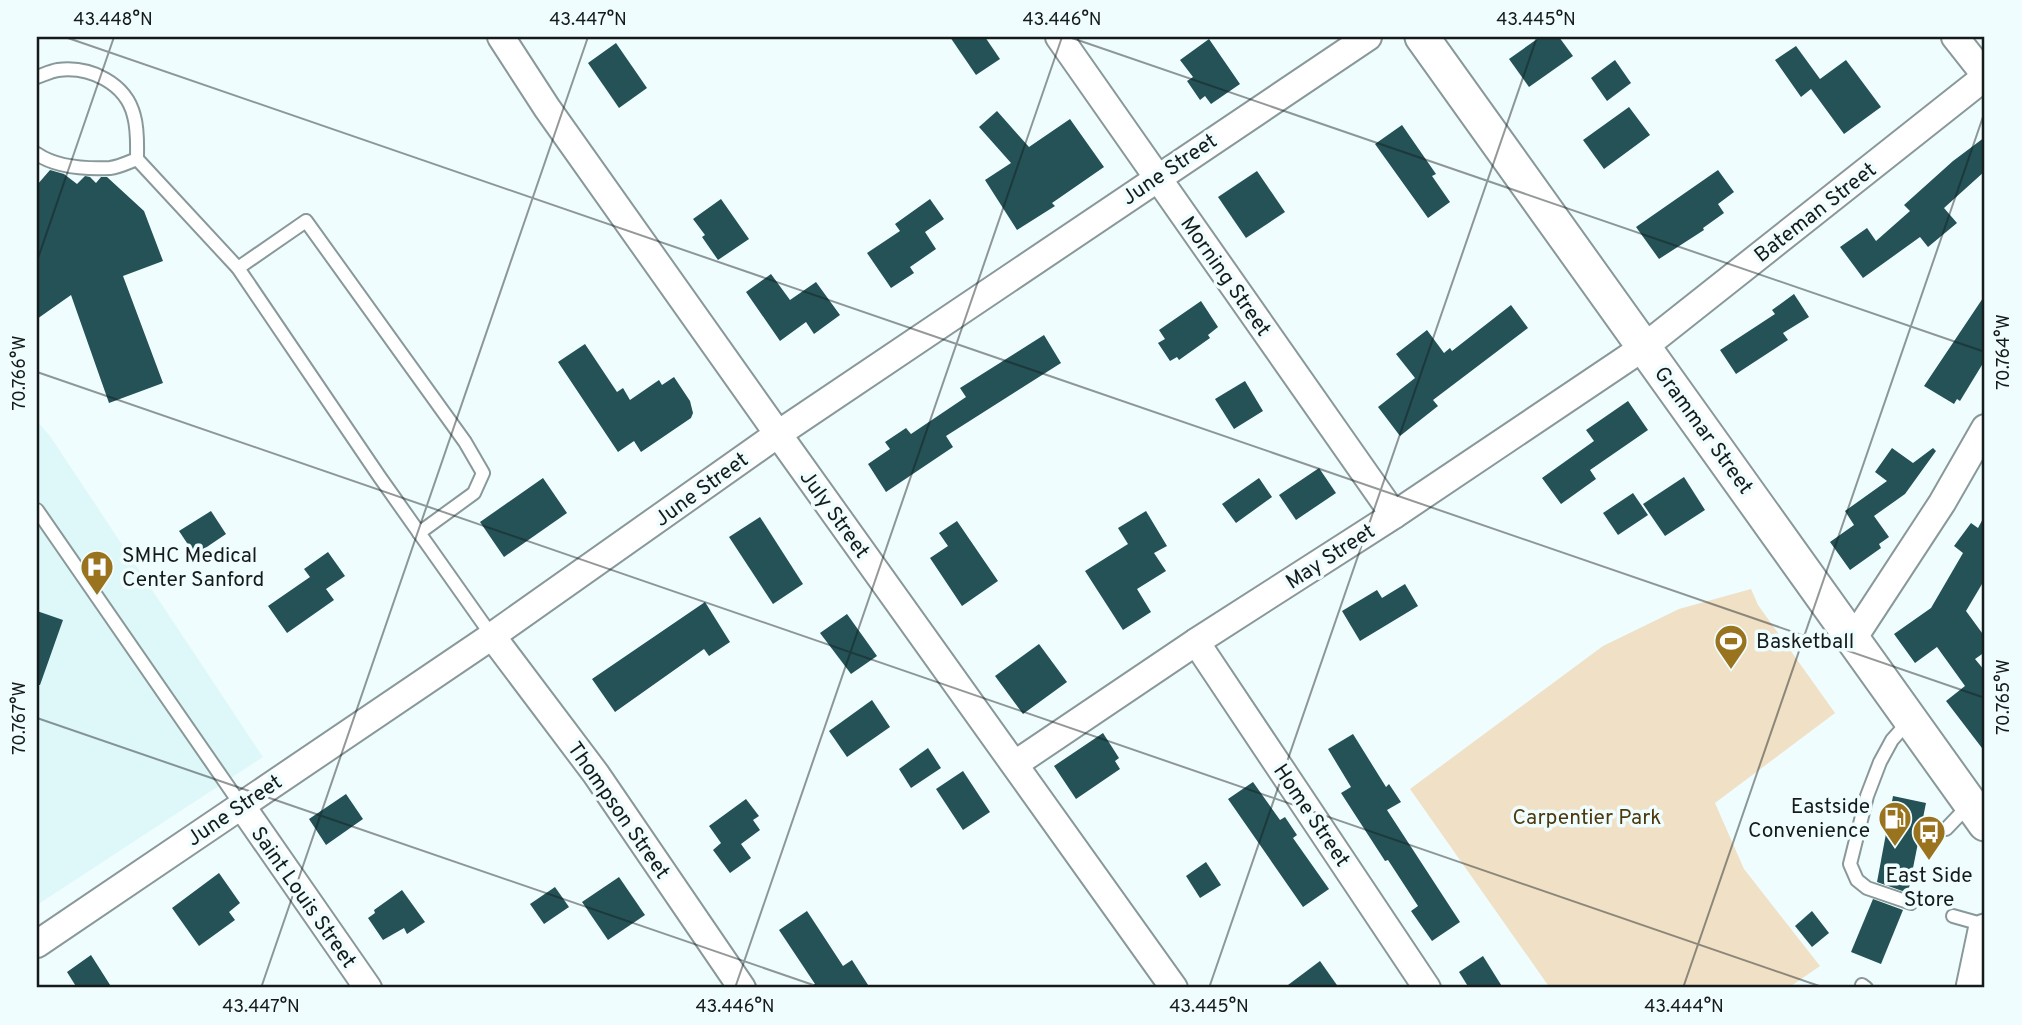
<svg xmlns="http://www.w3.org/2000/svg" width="2022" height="1025" viewBox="0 0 2022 1025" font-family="Overpass,sans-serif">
  <rect width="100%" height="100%" fill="#f0fdfe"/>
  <path fill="#def8fa" d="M37,421L50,436L263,757L37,905Z"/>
  <path fill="#efe0c6" d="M1751,589L1758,605L1835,713L1715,803L1744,869L1820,966L1788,988H1550L1410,789L1603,646L1679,609Z"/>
  <g fill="#245257">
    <path d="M950,37H985L1000,59L976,75Z"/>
    <path d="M1540,37H1559L1573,56L1529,87L1509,59Z"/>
    <path d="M1209,39L1240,84L1211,104L1205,96L1200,100L1187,81L1193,77L1180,60Z"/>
    <path d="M616,43L647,88L619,108L588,63Z"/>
    <path d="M1796,46L1820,79L1846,60L1881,107L1844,134L1811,89L1801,97L1775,60Z"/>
    <path d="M1615,60L1631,83L1607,101L1591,78Z"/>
    <path d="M1629,107L1650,135L1604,169L1583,140Z"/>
    <path d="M997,111L1029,147L1070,119L1104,167L1052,203L1055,206L1017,230L985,180L1011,163L979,127Z"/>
    <path d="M1402,125L1436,174L1432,176L1450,202L1428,218L1375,144Z"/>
    <path d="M1985,137V171L1944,208L1957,223L1928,247L1920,237L1863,278L1840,247L1867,228L1876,241L1910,211L1904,205L1953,161Z"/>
    <path d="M50,170L64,174L77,184L85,176L90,177L96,183L101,177H107L144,211L163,261L123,276L163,383L109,403L71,295L37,319V185Z"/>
    <path d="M1718,170L1734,192L1718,204L1724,213L1703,228L1704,230L1659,259L1636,227Z"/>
    <path d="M1257,171L1285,212L1246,238L1218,197Z"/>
    <path d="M721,199L749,239L718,260L702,237L705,235L693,219Z"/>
    <path d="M930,199L944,219L925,232L936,249L910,267L914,273L891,288L867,253L900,231L895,224Z"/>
    <path d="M771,274L790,300L816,282L840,315L814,334L806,322L780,341L746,292Z"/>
    <path d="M1794,294L1809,317L1783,333L1788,340L1736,374L1720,350L1775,314L1772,310Z"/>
    <path d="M1985,295V360L1960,401L1957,399L1954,404L1924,386Z"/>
    <path d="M1201,301L1218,327L1208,335L1210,338L1179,360L1177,357L1170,361L1158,343L1165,339L1159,330Z"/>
    <path d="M1511,305L1528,328L1433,400L1438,406L1400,436L1378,407L1415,378L1396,354L1427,330L1444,353L1450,348L1452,351Z"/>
    <path d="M1044,335L1061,363L946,436L953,447L886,492L868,464L890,449L885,442L906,428L911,434L966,397L960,388Z"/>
    <path d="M585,344L617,392L623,388L630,400L659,380L662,385L674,377L690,401L693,413L691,418L641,452L634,441L618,452L558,362Z"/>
    <path d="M1245,381L1263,411L1234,429L1215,399Z"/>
    <path d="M1628,401L1648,430L1590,470L1596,479L1561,504L1542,478L1594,441L1586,430Z"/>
    <path d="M1892,448L1913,463L1933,448L1936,451L1905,494L1874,516L1889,537L1879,544L1881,548L1850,570L1830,542L1854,525L1845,511L1887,481L1875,472Z"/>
    <path d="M1319,468L1336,493L1296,520L1279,495Z"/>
    <path d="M1684,477L1705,510L1665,536L1643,504Z"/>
    <path d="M543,478L567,513L504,557L480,522Z"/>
    <path d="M1259,478L1272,497L1236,523L1222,504Z"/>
    <path d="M1633,493L1648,515L1618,535L1603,513Z"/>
    <path d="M211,511L226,534L195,555L179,531Z"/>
    <path d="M1146,511L1167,546L1154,553L1166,571L1137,589L1151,612L1123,630L1085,571L1128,544L1118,528Z"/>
    <path d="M1985,515V579L1966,611L1985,637V652L1975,659L1985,671V752L1946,701L1965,686L1937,647L1915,663L1894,634L1931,608L1963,553L1954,546L1971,523L1978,528Z"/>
    <path d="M760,517L803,584L773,604L729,537Z"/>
    <path d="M957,521L998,581L962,606L930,558L948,546L939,533Z"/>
    <path d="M328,552L345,576L326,589L334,600L287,633L268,606L310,577L304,569Z"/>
    <path d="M1405,584L1418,606L1360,641L1342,611L1377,590L1382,598Z"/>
    <path d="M705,602L730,642L709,656L704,649L615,712L592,679Z"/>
    <path d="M37,611L63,620L40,685H37Z"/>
    <path d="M847,614L877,656L851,674L820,633Z"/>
    <path d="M1039,644L1067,682L1023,714L995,676Z"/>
    <path d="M872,700L890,727L847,757L829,731Z"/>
    <path d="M1103,733L1119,758L1115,761L1120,769L1076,799L1054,766Z"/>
    <path d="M1353,734L1386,787L1389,784L1401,802L1387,810L1460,922L1432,941L1411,911L1418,906L1388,860L1385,861L1341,793L1351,787L1328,749Z"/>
    <path d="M928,748L941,768L911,788L899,769Z"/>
    <path d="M963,771L990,812L963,830L936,789Z"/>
    <path d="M1253,782L1280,820L1285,817L1297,835L1293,838L1329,889L1303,907L1228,799Z"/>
    <path d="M346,794L363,819L326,845L309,819Z"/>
    <path d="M1893,796L1926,803L1908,893L1877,882Z"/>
    <path d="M746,799L759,816L753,820L760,830L741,844L751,858L730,873L713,850L721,843L709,826Z"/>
    <path d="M1206,862L1221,885L1200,898L1186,876Z"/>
    <path d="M219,873L240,903L229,912L235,920L199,946L172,908Z"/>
    <path d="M619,877L645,915L608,940L582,902Z"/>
    <path d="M555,887L569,907L544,924L530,904Z"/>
    <path d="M402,890L425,922L407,934L404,928L383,940L368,918L375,913L374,910Z"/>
    <path d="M1873,899L1903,910L1881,964L1851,952Z"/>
    <path d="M807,911L843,966L852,960L870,988H808L815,984L779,930Z"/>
    <path d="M1812,911L1829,933L1812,947L1795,926Z"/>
    <path d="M91,955L112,988H77L67,972Z"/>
    <path d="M1483,956L1503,988H1469L1459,972Z"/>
    <path d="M1320,961L1339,988H1284Z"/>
  </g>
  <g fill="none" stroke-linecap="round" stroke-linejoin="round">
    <defs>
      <g id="service">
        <path d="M37,77C43,75 51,71 58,70C90,66 126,83 134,116C138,130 137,145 137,159L238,268L379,476L492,636"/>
        <path d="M37,154C56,167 87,169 110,168C119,167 129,162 137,159"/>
        <path d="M238,268L306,221L465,442L483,473L474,493L419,533"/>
        <path d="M37,510L241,805"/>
        <path d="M1909,721L1892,740L1880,762L1867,796L1850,864L1857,880L1867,888L1911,903"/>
        <path d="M1946,829L1970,804"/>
        <path d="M1953,916L1985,925"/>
        <path d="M1862,985L1866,988"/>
      </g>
      <g id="minor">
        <path d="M501,37L547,108L778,434L1174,988"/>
        <path d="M1059,37L1394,515"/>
        <path d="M1955,37L1985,75"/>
        <path d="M492,636L596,774L742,988"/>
        <path d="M1853,639L1942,503L1985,428"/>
        <path d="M1196,642L1427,988"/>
        <path d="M1015,764L1196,642L1394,515L1644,347L1985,77"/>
        <path d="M241,805L368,988"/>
        <path d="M37,944L492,636L778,434L1368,37"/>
      </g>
      <g id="tertiary">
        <path d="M1422,37L1985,824"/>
        <path d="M1973,988L1985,931"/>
      </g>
    </defs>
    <use href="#service" stroke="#899899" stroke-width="16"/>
    <use href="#minor" stroke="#899899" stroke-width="30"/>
    <use href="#tertiary" stroke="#899899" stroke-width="37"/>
    <use href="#service" stroke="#fff" stroke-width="12"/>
    <use href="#minor" stroke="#fff" stroke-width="26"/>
    <use href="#tertiary" stroke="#fff" stroke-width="33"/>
  </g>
  <path fill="none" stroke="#151b1b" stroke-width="2" stroke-opacity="0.45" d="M65,37L1985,698M1069,37L1985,352M37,261L114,37M37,372L1825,988M37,718L822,988M261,988L588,37M735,988L1062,37M1209,988L1537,37M1683,988L1985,111"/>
  <defs>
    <symbol id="hospital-pin" viewBox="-11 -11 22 30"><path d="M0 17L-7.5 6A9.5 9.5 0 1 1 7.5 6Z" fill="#9a731f" stroke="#f0fdfe"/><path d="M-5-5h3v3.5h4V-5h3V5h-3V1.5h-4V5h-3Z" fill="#fff"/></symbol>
    <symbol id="stadium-pin" viewBox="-11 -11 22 30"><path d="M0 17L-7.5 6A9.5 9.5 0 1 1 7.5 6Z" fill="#9a731f" stroke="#f0fdfe"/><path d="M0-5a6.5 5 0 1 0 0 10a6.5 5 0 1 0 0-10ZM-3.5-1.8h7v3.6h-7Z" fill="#fff"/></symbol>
    <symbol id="fuel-pin" viewBox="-11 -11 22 30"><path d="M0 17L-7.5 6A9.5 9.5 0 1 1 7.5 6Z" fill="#9a731f" stroke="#f0fdfe"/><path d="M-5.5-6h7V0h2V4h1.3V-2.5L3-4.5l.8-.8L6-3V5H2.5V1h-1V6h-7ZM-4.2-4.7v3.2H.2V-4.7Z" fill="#fff"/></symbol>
    <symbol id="bus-pin" viewBox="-11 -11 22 30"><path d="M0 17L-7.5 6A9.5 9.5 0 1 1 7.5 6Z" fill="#9a731f" stroke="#f0fdfe"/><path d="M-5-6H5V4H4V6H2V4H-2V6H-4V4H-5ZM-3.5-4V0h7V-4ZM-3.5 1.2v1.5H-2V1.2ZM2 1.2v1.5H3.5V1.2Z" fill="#fff"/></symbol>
  </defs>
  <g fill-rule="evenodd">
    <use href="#hospital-pin" x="78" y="548" width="38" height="52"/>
    <use href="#stadium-pin" x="1712" y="622" width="38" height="52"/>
    <use href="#fuel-pin" x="1876" y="799" width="38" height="52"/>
    <use href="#bus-pin" x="1910" y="813" width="38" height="52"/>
  </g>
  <g text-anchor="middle" stroke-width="7" stroke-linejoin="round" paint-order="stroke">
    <g font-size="21" fill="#151b1b" stroke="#f0fdfe">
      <text transform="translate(1169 169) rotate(-34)" y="7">June Street</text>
      <text transform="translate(1815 212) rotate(-38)" y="7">Bateman Street</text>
      <text transform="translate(1226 276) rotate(55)" y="7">Morning Street</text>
      <text transform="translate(1704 430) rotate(54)" y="7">Grammar Street</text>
      <text transform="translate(701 489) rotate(-36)" y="7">June Street</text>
      <text transform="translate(835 514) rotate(54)" y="7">July Street</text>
      <text transform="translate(1330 556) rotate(-33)" y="7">May Street</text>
      <text transform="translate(234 810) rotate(-34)" y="7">June Street</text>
      <text transform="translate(619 810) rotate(55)" y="7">Thompson Street</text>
      <text transform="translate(1312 815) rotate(56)" y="7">Home Street</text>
      <text transform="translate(304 897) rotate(55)" y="7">Saint Louis Street</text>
    </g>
    <g font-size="21" fill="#151b1b" stroke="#f0fdfe" text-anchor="start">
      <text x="122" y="562">SMHC Medical<tspan x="122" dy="24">Center Sanford</tspan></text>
      <text x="1756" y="648">Basketball</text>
      <text x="1870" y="813" text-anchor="end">Eastside<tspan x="1870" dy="24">Convenience</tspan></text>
      <text x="1929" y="882" text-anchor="middle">East Side<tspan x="1929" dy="24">Store</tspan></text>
    </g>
    <g font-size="21" fill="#4d390d" stroke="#f0fdfe">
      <text x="1587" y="824">Carpentier Park</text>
    </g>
  </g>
  <rect width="2022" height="1025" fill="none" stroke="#f0fdfe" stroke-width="77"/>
  <rect x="38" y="38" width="1945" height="948" fill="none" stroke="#151b1b" stroke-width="2.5"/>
  <g font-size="18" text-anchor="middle" fill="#151b1b">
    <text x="113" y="25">43.448°N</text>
    <text x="588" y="25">43.447°N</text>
    <text x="1062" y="25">43.446°N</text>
    <text x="1536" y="25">43.445°N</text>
    <text transform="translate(2003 352) rotate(-90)" y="6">70.764°W</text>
    <text transform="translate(19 373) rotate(-90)" y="6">70.766°W</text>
    <text transform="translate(2003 697) rotate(-90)" y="6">70.765°W</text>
    <text transform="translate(19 718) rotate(-90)" y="6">70.767°W</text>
    <text x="261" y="1012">43.447°N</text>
    <text x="735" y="1012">43.446°N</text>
    <text x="1209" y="1012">43.445°N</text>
    <text x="1684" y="1012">43.444°N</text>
  </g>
</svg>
